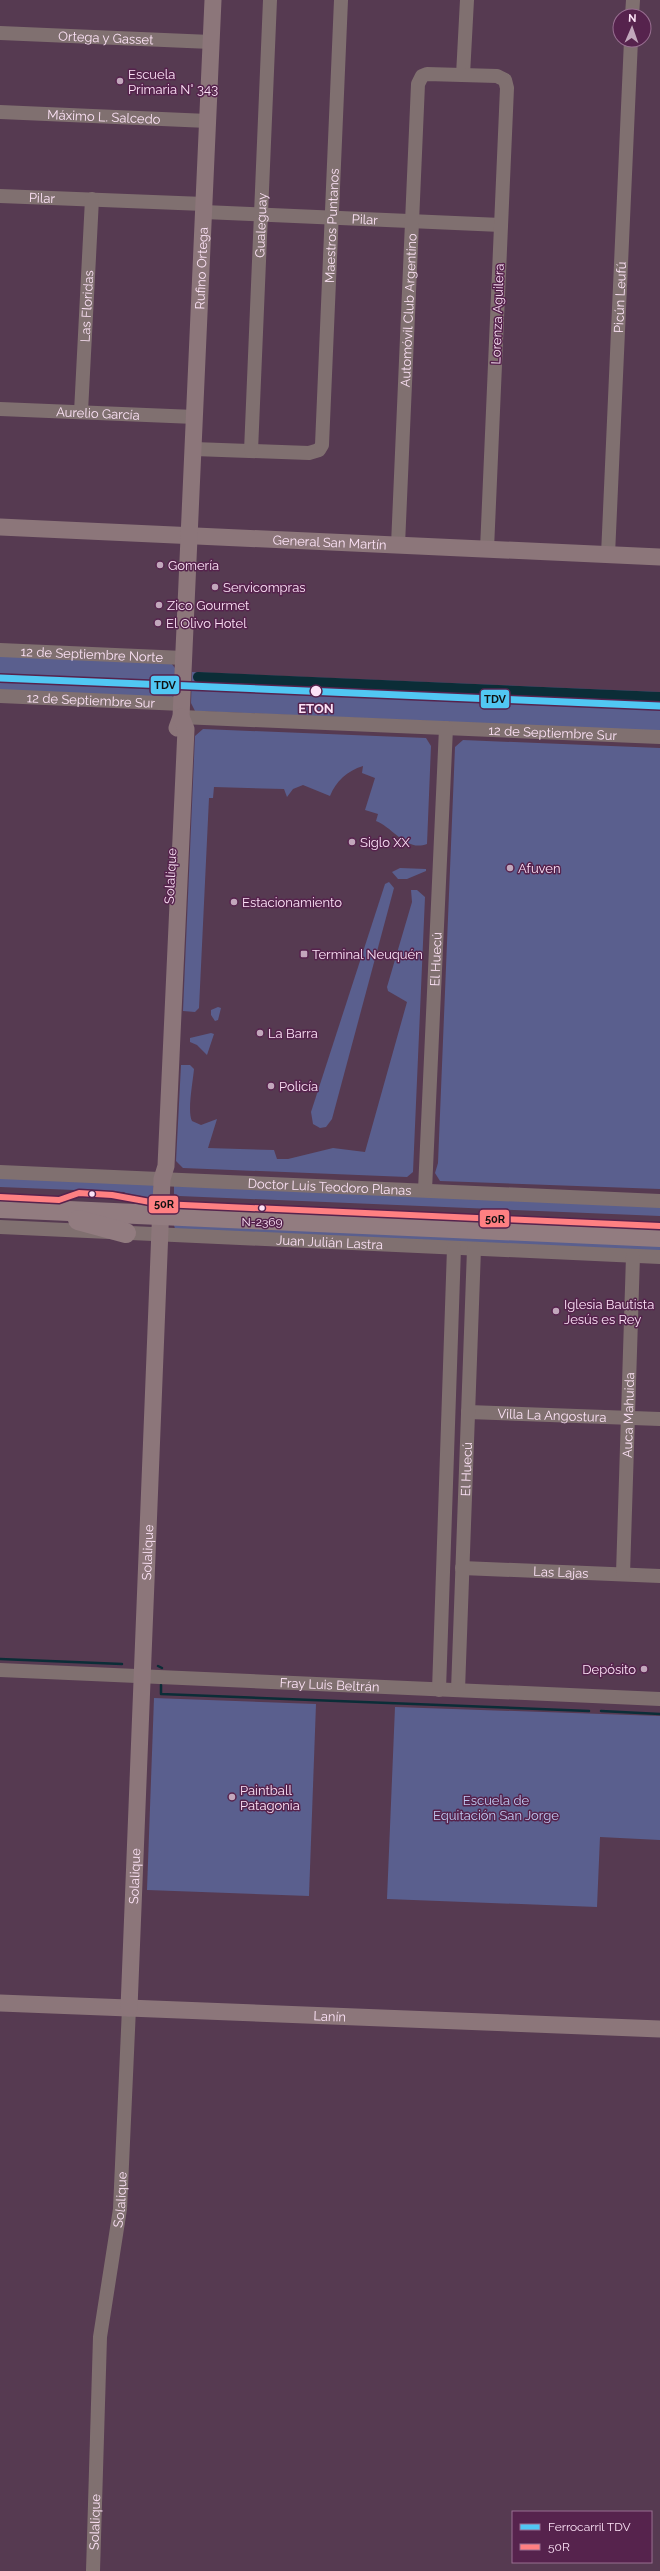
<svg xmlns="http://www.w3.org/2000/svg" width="660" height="2571" viewBox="0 0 660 2571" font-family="Raleway,sans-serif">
  <rect width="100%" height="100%" fill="#563a51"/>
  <g fill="#5a5f8e">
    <path d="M0,656L171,663L175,668L174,695L172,697L0,693Z"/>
    <path d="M192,672L660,692V731L195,711L191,703Z"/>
    <path d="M203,729L426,738L431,746L427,844C406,852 394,828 376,821L378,814L365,810L375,778L362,773L363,766C347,771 336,781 330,796L303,785L293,789L287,797L284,789L214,787L213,798H209L199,1008L195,1012L183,1011L195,736Z"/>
    <path d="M463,740L660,748V1189L440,1181L435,1173L438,1163L455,747Z"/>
    <path d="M400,868L426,869V871L407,879H398L392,872Z"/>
    <path d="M389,882L394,888L332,1119L326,1127L320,1128L313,1124L311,1112L385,884Z"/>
    <path d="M411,890H417L425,897L413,1172L407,1177L183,1168L176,1161L181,1065H190L194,1069C193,1081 187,1112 192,1121L201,1125L217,1119L208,1148L274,1150L277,1159H288L333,1148L365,1152L407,1002L388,991L387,987L412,902Z"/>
    <path d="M218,1007L221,1008L218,1020L215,1021L211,1015V1010Z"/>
    <path d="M211,1033L214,1034L207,1055L197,1045L190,1042V1038Z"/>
    <path d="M0,1176L153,1184L154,1196C146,1202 132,1199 124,1192L0,1187Z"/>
    <path d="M174,1186L660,1206V1216L179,1196L174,1194Z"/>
    <path d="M174,1225L660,1245V1253L175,1229Z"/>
    <path d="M154,1698L316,1704L309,1896L147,1890Z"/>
    <path d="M395,1707L660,1716V1840L600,1837L597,1907L387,1899Z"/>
  </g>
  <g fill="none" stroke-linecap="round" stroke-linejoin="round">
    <g stroke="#0b2d37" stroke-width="2.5">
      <path d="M0,1659L122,1664"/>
      <path d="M158,1666L162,1668"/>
      <path d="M161,1685V1694L589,1711"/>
      <path d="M601,1711L660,1714"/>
    </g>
    <path stroke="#0b2d37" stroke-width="10" d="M198,677L660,697"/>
    <g stroke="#807070" stroke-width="14">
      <path d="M632,16L633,0"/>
      <path id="s1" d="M0,33L211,42"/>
      <path d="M463,75L467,0"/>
      <path id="s2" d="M0,112L208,121"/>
      <path id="s3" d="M0,196L204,204"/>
      <path id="s4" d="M204,212L501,225"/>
      <path id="s5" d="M0,409L195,417"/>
      <path id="s6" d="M81,412L92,199"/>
      <path id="s7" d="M194,449L309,453L319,450L322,445L341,0"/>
      <path id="s8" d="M251,451L270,0"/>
      <path id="s9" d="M398,545L418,84L422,76L427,74L497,76L505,80L507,88L487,549"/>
      <path id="s10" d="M608,555L631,40"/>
      <path id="s11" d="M0,650L184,658"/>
      <path id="s12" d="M0,696L182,704"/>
      <path id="s13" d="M181,717L660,737"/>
      <path id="s14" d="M0,1172L660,1201"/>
      <path id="s15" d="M425,1190L446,728"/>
      <path id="s16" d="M0,1227L660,1257"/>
      <path id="s17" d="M468,1412L660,1419"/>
      <path id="s18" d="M462,1568L660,1576"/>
      <path id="s19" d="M623,1574L633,1256"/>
      <path id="s20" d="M0,1670L660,1699"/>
      <path d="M439,1690L454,1248"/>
      <path id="s21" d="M458,1690L474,1249"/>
      <path id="s22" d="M93,2571L100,2337L120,2209L129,2008"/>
    </g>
    <g stroke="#8c767a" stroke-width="17">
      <path id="s23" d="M0,527L660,557"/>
      <path id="s24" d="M177,728L181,717L213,0"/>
      <path id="s25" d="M0,2003L660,2029"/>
      <path id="s26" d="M129,2008L162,1179L166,1166L186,729L181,717"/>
    </g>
    <g stroke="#927c80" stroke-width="20">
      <path d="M0,1208L660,1237"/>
      <path d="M78,1220L126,1233"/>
    </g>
    <defs>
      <path id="bus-1" d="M0,1197L59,1200L79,1193L112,1195L161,1204L660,1226"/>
    </defs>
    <use href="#bus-1" stroke="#56234d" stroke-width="9"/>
    <use href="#bus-1" stroke="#ff8082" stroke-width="6"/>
    <defs>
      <path id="rail-1" d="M0,678L660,706"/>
    </defs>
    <use href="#rail-1" stroke="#56234d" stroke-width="10"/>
    <use href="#rail-1" stroke="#51c7f3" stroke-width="7"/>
  </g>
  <g fill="#c2a7bc" stroke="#56234d" stroke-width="1.5">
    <circle cx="120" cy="81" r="4"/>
    <circle cx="160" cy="565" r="4"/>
    <circle cx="215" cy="587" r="4"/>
    <circle cx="159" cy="605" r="4"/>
    <circle cx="158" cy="623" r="4"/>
    <circle cx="352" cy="842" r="4"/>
    <circle cx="510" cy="868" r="4"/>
    <circle cx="234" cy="902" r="4"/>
    <rect x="300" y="950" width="8" height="8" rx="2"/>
    <circle cx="260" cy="1033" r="4"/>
    <circle cx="271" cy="1086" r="4"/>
    <circle cx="556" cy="1311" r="4"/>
    <circle cx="644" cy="1669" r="4"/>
    <circle cx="232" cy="1797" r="4"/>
  </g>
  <g fill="#fce2f6" stroke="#56234d" stroke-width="1.5">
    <circle cx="316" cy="691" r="6"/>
    <circle cx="92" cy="1194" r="3.5"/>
    <circle cx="262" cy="1208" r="3.5"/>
  </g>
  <g text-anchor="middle" stroke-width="3" stroke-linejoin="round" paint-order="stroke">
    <g font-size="12" fill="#fce2f6" stroke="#56234d">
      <text x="262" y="1226">N-2369</text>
    </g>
    <g font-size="13" fill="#fce2f6" stroke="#56234d">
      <text dy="5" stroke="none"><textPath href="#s1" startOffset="106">Ortega y Gasset</textPath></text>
      <text dy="5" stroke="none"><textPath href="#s2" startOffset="104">Máximo L. Salcedo</textPath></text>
      <text dy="5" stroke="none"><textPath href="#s3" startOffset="42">Pilar</textPath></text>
      <text dy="5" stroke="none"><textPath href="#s4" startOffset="161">Pilar</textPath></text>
      <text dy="5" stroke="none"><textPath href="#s8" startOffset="226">Gualeguay</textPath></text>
      <text dy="5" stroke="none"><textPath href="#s7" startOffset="351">Maestros Puntanos</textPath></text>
      <text dy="5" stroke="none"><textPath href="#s24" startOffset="461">Rufino Ortega</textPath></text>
      <text dy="5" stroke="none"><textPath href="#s10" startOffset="258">Picún Leufú</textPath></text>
      <text dy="5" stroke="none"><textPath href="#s6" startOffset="106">Las Floridas</textPath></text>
      <text dy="5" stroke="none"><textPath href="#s9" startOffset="235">Automóvil Club Argentino</textPath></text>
      <text transform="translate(497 314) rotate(-88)" y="5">Lorenza Aguilera</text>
      <text dy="5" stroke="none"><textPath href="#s5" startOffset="98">Aurelio García</textPath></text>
      <text dy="5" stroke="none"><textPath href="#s23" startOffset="330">General San Martín</textPath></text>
      <text dy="5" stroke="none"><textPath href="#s11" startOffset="92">12 de Septiembre Norte</textPath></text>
      <text dy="5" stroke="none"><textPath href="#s12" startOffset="91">12 de Septiembre Sur</textPath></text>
      <text dy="5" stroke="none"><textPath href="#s13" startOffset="372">12 de Septiembre Sur</textPath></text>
      <text transform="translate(170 876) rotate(-87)" y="5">Solalique</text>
      <text dy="5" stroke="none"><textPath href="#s15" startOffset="231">El Huecú</textPath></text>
      <text dy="5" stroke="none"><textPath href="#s14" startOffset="330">Doctor Luis Teodoro Planas</textPath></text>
      <text dy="5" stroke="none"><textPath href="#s16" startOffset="330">Juan Julián Lastra</textPath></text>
      <text dy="5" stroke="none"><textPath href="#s17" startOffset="84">Villa La Angostura</textPath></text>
      <text dy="5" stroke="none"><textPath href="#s19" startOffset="159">Auca Mahuida</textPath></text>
      <text dy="5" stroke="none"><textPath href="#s21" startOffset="221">El Huecú</textPath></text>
      <text dy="5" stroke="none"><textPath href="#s26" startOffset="456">Solalique</textPath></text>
      <text dy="5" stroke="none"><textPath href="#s18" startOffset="99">Las Lajas</textPath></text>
      <text dy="5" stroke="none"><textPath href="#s20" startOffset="330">Fray Luis Beltrán</textPath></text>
      <text dy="5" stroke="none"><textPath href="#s26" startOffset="132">Solalique</textPath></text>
      <text dy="5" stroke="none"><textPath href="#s25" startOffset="330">Lanín</textPath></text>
      <text dy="5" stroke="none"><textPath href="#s22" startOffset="373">Solalique</textPath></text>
      <text dy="5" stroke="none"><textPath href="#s22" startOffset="49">Solalique</textPath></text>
    </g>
    <g font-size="13" fill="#fce2f6" stroke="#56234d" text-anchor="start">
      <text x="128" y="79">Escuela<tspan x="128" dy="15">Primaria N° 343</tspan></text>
      <text x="168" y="570">Gomería</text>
      <text x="223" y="592">Servicompras</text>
      <text x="167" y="610">Zico Gourmet</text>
      <text x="166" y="628">El Olivo Hotel</text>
      <text x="360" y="847">Siglo XX</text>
      <text x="518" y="873">Afuven</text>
      <text x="242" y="907">Estacionamiento</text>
      <text x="312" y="959">Terminal Neuquén</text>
      <text x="268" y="1038">La Barra</text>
      <text x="279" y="1091">Policía</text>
      <text x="564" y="1309">Iglesia Bautista<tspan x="564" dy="15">Jesús es Rey</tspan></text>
      <text x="636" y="1674" text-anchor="end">Depósito</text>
      <text x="240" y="1795">Paintball<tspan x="240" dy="15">Patagonia</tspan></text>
    </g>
    <g font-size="13" font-weight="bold" fill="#fce2f6" stroke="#56234d">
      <text x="316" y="713">ETON</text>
    </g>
    <g font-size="13" fill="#c1caf2" stroke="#56234d">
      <text x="496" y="1805">Escuela de<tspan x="496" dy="15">Equitación San Jorge</tspan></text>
    </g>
  </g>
  <g stroke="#56234d" stroke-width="1.5">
    <rect x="150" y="675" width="30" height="20" rx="4" fill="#51c7f3"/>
    <rect x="480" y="689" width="30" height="20" rx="4" fill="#51c7f3"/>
    <rect x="148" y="1195" width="31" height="19" rx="4" fill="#ff8082"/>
    <rect x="479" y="1209" width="31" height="19" rx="4" fill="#ff8082"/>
  </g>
  <g font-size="11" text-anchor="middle" font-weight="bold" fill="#111">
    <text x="165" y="689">TDV</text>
    <text x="495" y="703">TDV</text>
    <text x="164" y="1208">50R</text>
    <text x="495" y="1223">50R</text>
  </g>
  <rect x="512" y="2511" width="140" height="52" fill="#56234d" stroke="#986f91"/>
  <rect x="520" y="2524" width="20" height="6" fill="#51c7f3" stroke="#986f91"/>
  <text x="548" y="2531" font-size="12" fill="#fce2f6">Ferrocarril TDV</text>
  <rect x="520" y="2544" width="20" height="6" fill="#ff8082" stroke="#986f91"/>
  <text x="548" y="2551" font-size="12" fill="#fce2f6">50R</text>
  <g transform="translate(632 28) rotate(2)"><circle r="19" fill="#56234d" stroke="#986f91"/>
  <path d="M0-3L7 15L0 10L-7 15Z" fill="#c2a7bc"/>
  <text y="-6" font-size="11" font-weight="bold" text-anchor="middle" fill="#fce2f6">N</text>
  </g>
</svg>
